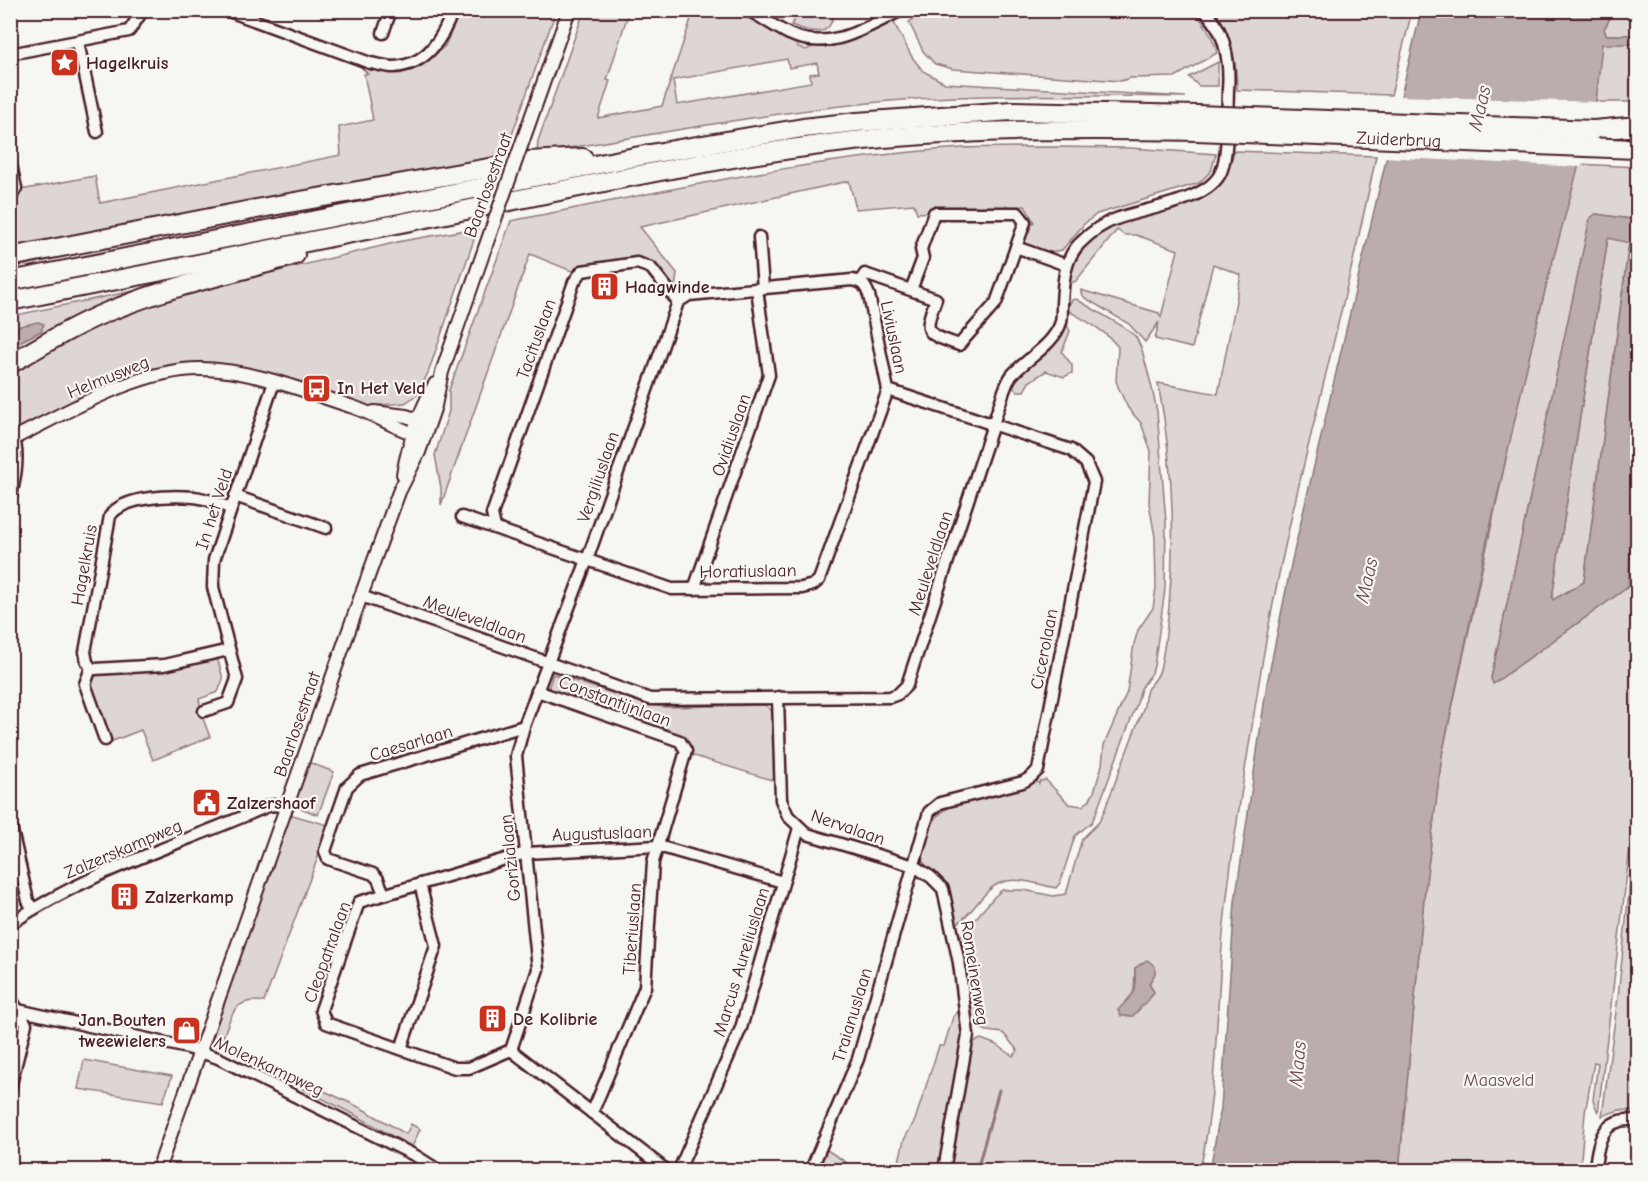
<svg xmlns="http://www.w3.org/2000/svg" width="1648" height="1181" viewBox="0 0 1648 1181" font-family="'Comic Neue',sans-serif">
  <rect width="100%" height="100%" fill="#f6f6f2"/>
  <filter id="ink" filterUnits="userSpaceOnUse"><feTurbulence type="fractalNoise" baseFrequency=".0167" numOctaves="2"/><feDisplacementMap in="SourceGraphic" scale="12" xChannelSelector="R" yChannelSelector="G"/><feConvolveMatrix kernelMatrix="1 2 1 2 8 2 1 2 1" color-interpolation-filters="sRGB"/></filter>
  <g filter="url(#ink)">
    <g fill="#ddd6d5" stroke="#947a80" stroke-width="1.5" fill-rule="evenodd">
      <path d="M694,10L735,11L796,44L798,47L806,50C818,42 834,47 849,42C864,37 878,25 893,21L912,57L923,71L945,83L1186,97C1080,96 974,92 869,103C758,114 647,136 537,153L538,141L584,11H629L607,80L610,81L598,118L662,106ZM787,59L789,68L817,63L819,73L810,74L811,82L677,105L673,80Z"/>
      <path d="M801,10L833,11C833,40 809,32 791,25Z"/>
      <path d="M928,10L1192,11C1205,22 1213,36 1217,53L1175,77L1130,78L1121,81L953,69L935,64L923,51L909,22Z"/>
      <path d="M460,11H556L508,146L499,160L11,247V203L19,196L21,190L95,176L100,203L341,155L339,127L373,120L364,74H368L359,65L399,74L420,67L445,46Z"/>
      <path d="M1213,11H1412L1391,95L1237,90C1237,62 1230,32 1213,11Z"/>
      <path d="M1614,11H1637V35H1606L1604,29Z"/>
      <path d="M1602,43L1637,44V102H1596L1599,57Z"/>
      <path d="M1218,62V86H1199L1189,77Z"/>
      <path d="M1054,147L1130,148L1216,154L1211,171L1199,183L1097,214L1084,224L1062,250L1042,254L1022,245L1028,228L1034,222L1025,206L917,213L914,204L856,209L849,181L640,227L677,273L675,289L642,259L632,258L583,266L574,272L530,254L441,505V488L435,455L449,411V390L511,221C660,192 811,157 963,148C993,147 1024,147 1054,147Z"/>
      <path d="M1234,151L1376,156C1341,332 1287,505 1259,682C1246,766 1231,849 1223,934C1216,1012 1217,1094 1200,1170H949L972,1043L981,1039L997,1045L1013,1056L1018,1051L1003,1033L987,1031L973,1025L959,938L994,897L1002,890H1024L1053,896L1066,894L1082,839L1099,822L1105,809L1144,706C1145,700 1145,693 1148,688C1153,682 1158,678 1160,669C1165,649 1167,627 1169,606C1176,532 1172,456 1158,383L1218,394L1241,275L1213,264L1192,348L1155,339L1159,322L1145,342L1129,324L1085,298L1081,293V290L1159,313L1161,317L1178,250L1136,235H1124L1117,230L1076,281L1069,284C1068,217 1163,216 1207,195C1221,183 1230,169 1234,151ZM1135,968L1155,973L1149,984L1154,992C1151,1000 1143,1002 1139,1009L1119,1010L1134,994Z"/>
      <path d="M1578,164L1637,167V220L1596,214L1590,219L1491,678L1627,587L1637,420V789L1598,1113L1593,1100L1598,1063L1594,1062L1585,1113L1580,1170H1399L1424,898L1442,755L1518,403L1546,286Z"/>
      <path d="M478,228L428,373L417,395L405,403L369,406L276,377L164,370L11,434V373L63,343L116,317L171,297L402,241Z"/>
      <path d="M192,230L11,268V263Z"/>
      <path d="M1608,238L1629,242L1584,582L1553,600L1552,599L1558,558Z"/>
      <path d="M164,287L11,358V346L41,331L11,328V316L128,292Z"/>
      <path d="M1076,299L1124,327L1136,337L1142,350L1151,384L1157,411L1166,522L1165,590L1154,666L1152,673L1141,688L1137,703L1096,813L1092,822L1075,836L1060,883L1056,888C1032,883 1005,871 986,893C976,904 969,915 957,924H953L943,882L923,862V858C929,835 928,818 950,807L1028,784L1035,779L1039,784L1040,781L1046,780L1069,804L1082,806L1089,801L1094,792L1102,765L1104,745L1127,692L1134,644L1138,630L1153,608L1156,588L1155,537L1149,503L1151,451L1141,423L1128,408L1119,389L1116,381L1118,347C1105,330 1086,321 1067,310L1072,300Z"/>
      <path d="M1064,319L1070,331L1062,352L1072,365V373L1064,377L1046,371L1029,382L1024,391H1018L1010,386Z"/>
      <path d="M217,657L223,679L218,692L199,699L202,716L210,737L153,760L141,730L110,742L88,681L93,673Z"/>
      <path d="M553,674L649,705L666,707L765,705L772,711L775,781L691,755L690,750L548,689Z"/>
      <path d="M308,762L334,772L318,815L293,805Z"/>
      <path d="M289,814L328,825V830L264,1002C232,996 230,1019 221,1044L217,1047L209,1040Z"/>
      <path d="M1637,814V1111L1619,1110L1602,1116L1618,997Z"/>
      <path d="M962,1007L965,1037L941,1170H897L904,1140L915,1120L939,1046H944L953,1017Z"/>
      <path d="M84,1060L172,1076L163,1102L78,1089Z"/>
      <path d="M296,1078L361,1108L406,1134L411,1124L420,1129L412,1147L355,1115L293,1084Z"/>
      <path d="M827,1150L850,1165L862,1170H818Z"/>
    </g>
    <g fill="#bbadae" stroke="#8e747a" stroke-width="1.5" fill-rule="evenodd">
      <path d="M1421,11H1614L1604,29L1606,35H1637V44H1602L1596,102L1546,286L1529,358L1484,554L1442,755L1424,898L1399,1170H1210L1221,1108L1235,902L1267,684L1292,560Z"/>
      <path d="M1596,214L1637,220L1638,420L1628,587L1493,684L1491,678L1590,218ZM1608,238L1629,243L1584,582L1553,600L1552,598L1558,558Z"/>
      <path d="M38,322L44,324L41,331L11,346V328Z"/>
      <path d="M1147,960L1155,966V973L1149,984L1154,992C1152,997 1137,1011 1133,1016H1121L1118,1010C1136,992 1136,993 1135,968Z"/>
    </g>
    <path fill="#f6f6f2" d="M1397,96L1599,102L1581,167L1383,157Z"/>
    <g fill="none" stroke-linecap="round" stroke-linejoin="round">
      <path stroke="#8e747a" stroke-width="3" d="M977,1170L999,1090"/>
      <defs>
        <g id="minor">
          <path d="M226,10L370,63C378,64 386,67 394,67C427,65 443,38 453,10"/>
          <path d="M749,10C762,18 775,27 789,34C830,53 866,27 902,10"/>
          <path d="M383,33L391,10"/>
          <path d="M78,42L97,132"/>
          <path d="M10,54L129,31L143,10"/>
          <path d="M10,160L16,188L10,199"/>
          <path d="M759,237L763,288"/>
          <path d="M1016,247L1066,265"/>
          <path d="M860,281L865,274L936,299C923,334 925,333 959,345L996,303L1025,222L1018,213H934L921,249L923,258L911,290"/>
          <path d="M678,302L689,295L852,280C863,282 865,285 869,295L888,390L1071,450L1086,463L1094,482L1038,770L1031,777L1023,782L940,803L929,812L858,1059L811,1170"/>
          <path d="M235,496L326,528"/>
          <path d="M10,502C14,481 20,459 14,439"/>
          <path d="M462,517L672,589L802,588L813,585L819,580L888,390"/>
          <path d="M495,527L492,514L574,282L582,271L637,263L651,268L678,302"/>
          <path d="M694,589L769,375L757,289"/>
          <path d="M361,596L650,699L890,697L898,694L907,685L1004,391C1006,386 1008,380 1012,375C1027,358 1054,345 1061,322C1062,317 1062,310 1062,304C1063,283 1064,260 1079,244C1090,233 1101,224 1116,219C1145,208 1208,202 1221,172C1229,153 1227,111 1228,90C1230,64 1226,28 1203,10"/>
          <path d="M91,668L95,669L164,665L229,650"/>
          <path d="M537,691L680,741L686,751L653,862L645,987L592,1113"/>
          <path d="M778,697L781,800L788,816L807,834L914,866L931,877L943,889L959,963L968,1035L944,1170"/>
          <path d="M204,711L228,703L237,679L213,587L214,560L274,382"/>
          <path d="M105,740L85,684L91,668L87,662L85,652L110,516C123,496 171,495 194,497C206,498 219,504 230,508"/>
          <path d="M10,822L28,901L33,909"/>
          <path d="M384,894L378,879L373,874L328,859L325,851L347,787L360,775L524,726"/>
          <path d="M10,924C88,871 182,844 268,806L276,805L287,808"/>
          <path d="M10,997L26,1024L10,1088"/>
          <path d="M18,1010L188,1048L218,1058L416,1156L438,1170"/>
          <path d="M401,1049L436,946L420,884"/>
          <path d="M511,1050L538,969L516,756L524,726L587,560L678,302"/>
          <path d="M511,1050L469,1068H455L326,1023L321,1010L359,902L526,853L658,846L783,882"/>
          <path d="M511,1050L666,1170"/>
          <path d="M679,1170L741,1028L799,828"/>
          <path d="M1595,1170C1597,1144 1602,1114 1638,1121"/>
        </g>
        <g id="tertiary">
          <path d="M521,146L569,10"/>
          <path d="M374,412L406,416L425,422"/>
          <path d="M10,440C66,413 139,368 202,369C254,370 304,391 353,407C377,415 399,431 424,437"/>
          <path d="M403,474C409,442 419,412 435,384"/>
          <path d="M158,1170L361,596L399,492L419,452L435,406L442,372L485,248"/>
        </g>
        <g id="motorway">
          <path d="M1594,130L1638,126"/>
          <path d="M10,257L272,206L529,161L583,158"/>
          <path d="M10,281L650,154L803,128L857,122L1012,111L1197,115"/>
          <path d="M10,301C162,271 315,241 466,210C604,182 743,151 883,138C988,129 1092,129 1197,131"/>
          <path d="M10,364C46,343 81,321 120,307C177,284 237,273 295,255"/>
        </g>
      </defs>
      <use href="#minor" stroke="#4a1f2b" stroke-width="15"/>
      <use href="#tertiary" stroke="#4a1f2b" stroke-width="16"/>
      <use href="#motorway" stroke="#4a1f2b" stroke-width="22"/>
      <use href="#minor" stroke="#f6f6f2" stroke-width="10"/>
      <use href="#tertiary" stroke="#f6f6f2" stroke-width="12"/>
      <use href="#motorway" stroke="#f6f6f2" stroke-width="18"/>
      <defs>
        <path id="tertiary-bridge" d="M485,248L521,146"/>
        <g id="motorway-bridge">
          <path d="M1197,115L1594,130"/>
          <path id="s1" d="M1197,131L1635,149"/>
        </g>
      </defs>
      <use href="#tertiary-bridge" stroke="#4a1f2b" stroke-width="16" stroke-linecap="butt"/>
      <use href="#motorway-bridge" stroke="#4a1f2b" stroke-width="22" stroke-linecap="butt"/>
      <use href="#tertiary-bridge" stroke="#f6f6f2" stroke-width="12"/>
      <use href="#motorway-bridge" stroke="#f6f6f2" stroke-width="18"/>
    </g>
  </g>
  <defs>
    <symbol id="sight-square" viewBox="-11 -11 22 22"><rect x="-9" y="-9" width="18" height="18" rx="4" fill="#c8321e" stroke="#f6f6f2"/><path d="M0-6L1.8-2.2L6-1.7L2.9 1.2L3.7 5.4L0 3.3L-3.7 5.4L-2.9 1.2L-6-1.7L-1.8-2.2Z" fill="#fff"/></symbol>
    <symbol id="building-square" viewBox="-11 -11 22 22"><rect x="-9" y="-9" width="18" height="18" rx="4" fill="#c8321e" stroke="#f6f6f2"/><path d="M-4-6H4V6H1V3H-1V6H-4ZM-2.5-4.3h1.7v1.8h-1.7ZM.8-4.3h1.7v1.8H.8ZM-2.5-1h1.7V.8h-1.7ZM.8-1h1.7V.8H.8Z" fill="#fff"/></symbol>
    <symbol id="bus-square" viewBox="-11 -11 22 22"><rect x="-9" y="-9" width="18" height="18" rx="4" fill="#c8321e" stroke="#f6f6f2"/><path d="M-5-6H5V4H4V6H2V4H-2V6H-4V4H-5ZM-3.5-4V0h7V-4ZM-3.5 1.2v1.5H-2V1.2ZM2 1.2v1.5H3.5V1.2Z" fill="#fff"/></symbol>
    <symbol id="civic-square" viewBox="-11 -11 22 22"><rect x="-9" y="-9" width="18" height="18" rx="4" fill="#c8321e" stroke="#f6f6f2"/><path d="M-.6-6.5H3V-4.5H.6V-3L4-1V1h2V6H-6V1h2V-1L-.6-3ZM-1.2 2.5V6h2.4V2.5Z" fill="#fff"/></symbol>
    <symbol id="shop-square" viewBox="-11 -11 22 22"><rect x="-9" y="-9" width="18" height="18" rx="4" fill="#c8321e" stroke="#f6f6f2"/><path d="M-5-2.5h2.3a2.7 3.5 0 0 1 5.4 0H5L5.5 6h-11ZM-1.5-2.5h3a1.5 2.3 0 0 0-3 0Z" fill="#fff"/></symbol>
  </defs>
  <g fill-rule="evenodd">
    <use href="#sight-square" x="48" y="46" width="33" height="33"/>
    <use href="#building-square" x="588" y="270" width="33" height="33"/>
    <use href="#bus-square" x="300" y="372" width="33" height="33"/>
    <use href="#civic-square" x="190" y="786" width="33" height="33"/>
    <use href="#building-square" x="108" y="880" width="33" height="33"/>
    <use href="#building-square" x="476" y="1002" width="33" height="33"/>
    <use href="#shop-square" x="170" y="1014" width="33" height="33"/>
  </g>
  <g text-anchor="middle" stroke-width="4.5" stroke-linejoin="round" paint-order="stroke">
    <g font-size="18" font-weight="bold" fill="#4a1f2b" stroke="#f6f6f2" text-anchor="start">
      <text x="86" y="69">Hagelkruis</text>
      <text x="625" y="293">Haagwinde</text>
      <text x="337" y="394">In Het Veld</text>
      <text x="227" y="809">Zalzershaof</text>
      <text x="145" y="903">Zalzerkamp</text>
      <text x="513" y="1025">De Kolibrie</text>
      <text x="166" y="1026" text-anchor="end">Jan Bouten<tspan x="166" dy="21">tweewielers</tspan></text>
    </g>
    <g font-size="18" fill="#4a1f2b" stroke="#f6f6f2">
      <text dy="6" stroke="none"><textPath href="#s1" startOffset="202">Zuiderbrug</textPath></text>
      <text transform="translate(488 185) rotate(-70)" y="6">Baarlosestraat</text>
      <text transform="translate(894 337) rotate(78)" y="6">Liviuslaan</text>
      <text transform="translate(536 339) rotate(-70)" y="6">Tacituslaan</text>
      <text transform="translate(108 377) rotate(-22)" y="6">Helmusweg</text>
      <text transform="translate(731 435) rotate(-71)" y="6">Ovidiuslaan</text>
      <text transform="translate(598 477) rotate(-71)" y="6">Vergiliuslaan</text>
      <text transform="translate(214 509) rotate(-72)" y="6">In het Veld</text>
      <text transform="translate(930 563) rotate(-72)" y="6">Meuleveldlaan</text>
      <text transform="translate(84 565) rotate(-80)" y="6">Hagelkruis</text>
      <text transform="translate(748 571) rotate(-1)" y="6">Horatiuslaan</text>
      <text transform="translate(475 619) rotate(20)" y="6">Meuleveldlaan</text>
      <text transform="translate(1044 649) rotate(-79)" y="6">Cicerolaan</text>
      <text transform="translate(615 701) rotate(20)" y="6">Constantijnlaan</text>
      <text transform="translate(297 724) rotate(-71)" y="6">Baarlosestraat</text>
      <text transform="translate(411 743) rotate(-17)" y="6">Caesarlaan</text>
      <text transform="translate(848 827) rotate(19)" y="6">Nervalaan</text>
      <text transform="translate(602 833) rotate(-2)" y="6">Augustuslaan</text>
      <text transform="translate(123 849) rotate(-23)" y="6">Zalzerskampweg</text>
      <text transform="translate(510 858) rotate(-96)" y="6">Gorizialaan</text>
      <text transform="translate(632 929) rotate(-86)" y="6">Tiberiuslaan</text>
      <text transform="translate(327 952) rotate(-70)" y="6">Cleopatralaan</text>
      <text transform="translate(741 962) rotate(-73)" y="6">Marcus Aureliuslaan</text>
      <text transform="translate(975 973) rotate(81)" y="6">Romeinenweg</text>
      <text transform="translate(852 1015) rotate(-73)" y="6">Traianuslaan</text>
      <text transform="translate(269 1066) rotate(25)" y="6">Molenkampweg</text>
    </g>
    <g font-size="18" fill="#6f4d56" stroke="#f6f6f2">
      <text x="1499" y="1086">Maasveld</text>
    </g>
    <g font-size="20" font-style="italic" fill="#6c4a52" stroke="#f6f6f2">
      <text transform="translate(1479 108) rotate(-77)" y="7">Maas</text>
      <text transform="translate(1366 580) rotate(-77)" y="7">Maas</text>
      <text transform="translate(1297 1064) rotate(-85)" y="7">Maas</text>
    </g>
  </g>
  <rect width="1648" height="1181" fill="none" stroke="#f6f6f2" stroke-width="36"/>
  <rect x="18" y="18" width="1612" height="1145" fill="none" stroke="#4a1f2b" stroke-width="2" filter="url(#ink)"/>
</svg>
